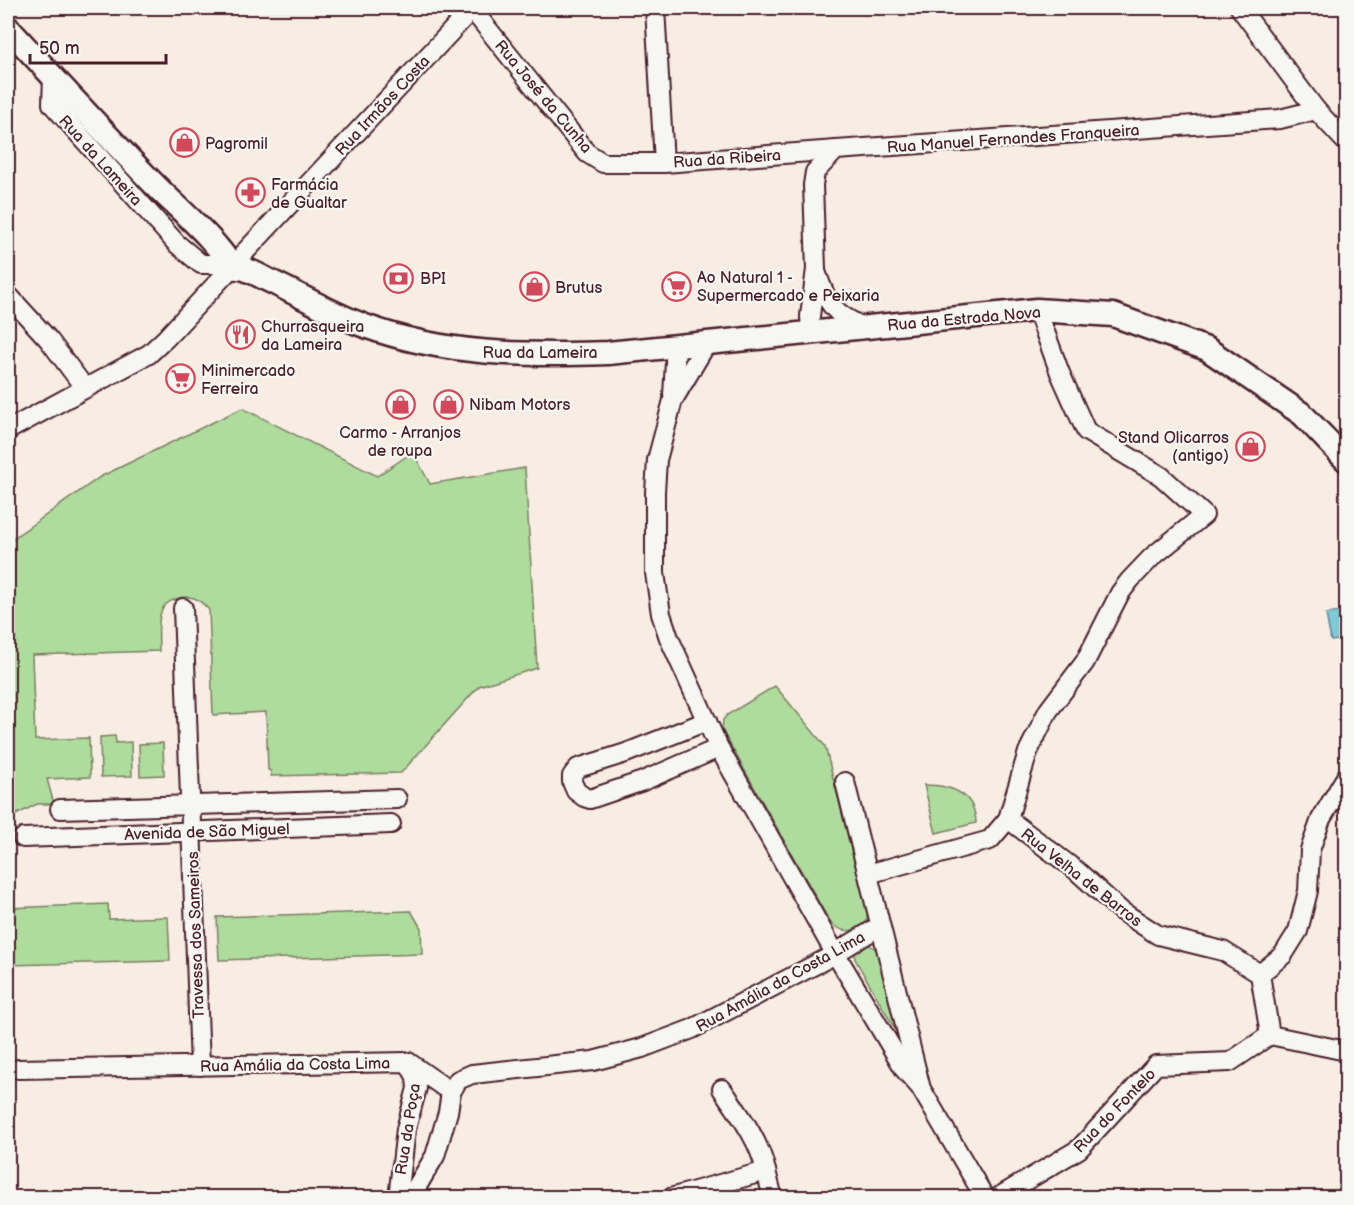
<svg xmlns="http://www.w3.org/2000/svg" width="1354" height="1205" viewBox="0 0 1354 1205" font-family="'Balsamiq Sans',sans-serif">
  <rect width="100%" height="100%" fill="#f7ede3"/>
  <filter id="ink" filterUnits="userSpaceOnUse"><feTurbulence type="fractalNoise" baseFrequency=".0167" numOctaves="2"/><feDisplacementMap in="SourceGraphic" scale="12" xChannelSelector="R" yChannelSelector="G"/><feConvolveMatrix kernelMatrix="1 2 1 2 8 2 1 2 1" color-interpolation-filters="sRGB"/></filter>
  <g filter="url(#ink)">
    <g fill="#addc9c" stroke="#7c7e64" stroke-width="1.5">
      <path d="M242,408L377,476L413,452L430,484L525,468L537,668L479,686L401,773L271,776V771L268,770L266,712L213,715L209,610C204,605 200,600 194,598C182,595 165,600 161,612C157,623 159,639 159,651L32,655L35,740L89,738L90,777L47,779L54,804H37L8,819V542L100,477Z"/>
      <path d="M775,686L825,746L867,912V921C855,933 842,934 830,922L722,730L723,720L727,715Z"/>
      <path d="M115,736L116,743L131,742L132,776L101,777L100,737Z"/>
      <path d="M163,743L164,775L140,776L139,744Z"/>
      <path d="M924,785C951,785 975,793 976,823L936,833Z"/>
      <path d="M108,904L109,919L168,917L170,961L8,965V908Z"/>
      <path d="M411,911L421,928L422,954L219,960L217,917Z"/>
      <path d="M870,945L878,951L902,1041L855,959V951L861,946Z"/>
    </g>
    <path fill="#7bcbd6" stroke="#678692" stroke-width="1.5" d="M1345,611L1346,639L1331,641L1326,614Z"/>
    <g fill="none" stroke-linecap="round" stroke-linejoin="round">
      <defs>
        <g id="minor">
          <path d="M471,8L587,153L603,163H664"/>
          <path d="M655,8L664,163L836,150"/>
          <path d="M1240,8L1316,110L1346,142"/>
          <path d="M53,77L52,104L177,244L201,264H230"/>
          <path d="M244,253L472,9"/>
          <path d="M817,274C827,304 834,314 863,327"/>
          <path d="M8,295L49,340L84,387"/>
          <path d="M811,333L810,316L816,269L813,185L815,172L836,150L1280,119L1316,110"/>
          <path d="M707,343L673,400L657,460L655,492V573L661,614L669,638L719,748L835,953L905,1070L920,1087L985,1198"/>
          <path d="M673,395L676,346"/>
          <path d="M8,430L149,354L166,338L232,267"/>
          <path d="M183,608L200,1066"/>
          <path d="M707,721L626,753L578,768L572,776V782L576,791L584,797L590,799L643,781L719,748"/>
          <path d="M845,782L920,1085"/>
          <path d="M60,809L397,799"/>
          <path d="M1008,819L1077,871L1121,911L1158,935L1223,951L1260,974L1270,1035L1346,1051"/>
          <path d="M23,838L391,824"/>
          <path d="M868,874L990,840L1008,819L1028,752L1048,711L1085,662L1120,593L1130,580L1152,557L1204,515L1161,476L1086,431L1060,373L1037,310"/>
          <path d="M1260,974L1283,955L1298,931L1308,891L1310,850L1321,819L1346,777"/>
          <path d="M18,1069L408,1062L451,1092"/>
          <path d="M766,1171L773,1198"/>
          <path d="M398,1198L406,1129L417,1088L416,1077L408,1062"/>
          <path d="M410,1198L435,1156L448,1112L451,1092L458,1080L472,1074L593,1061L642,1048L692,1029L826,959L880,926"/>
          <path d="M670,1198L766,1171C759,1140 740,1115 722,1089"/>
          <path d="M997,1198L1079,1149L1156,1065L1230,1062L1270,1035"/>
        </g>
        <path id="major" d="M8,28C55,79 102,131 151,181C178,209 213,236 232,267C235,268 238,268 241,268C250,270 262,277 270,281C302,296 332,314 365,326C444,355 526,356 608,353L1037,310L1113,315L1207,349L1302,414L1346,460"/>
      </defs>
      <use href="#minor" stroke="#4a1f2b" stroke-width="22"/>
      <use href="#major" stroke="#4a1f2b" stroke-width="27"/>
      <use href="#minor" stroke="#f6f6f2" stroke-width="18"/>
      <use href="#major" stroke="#f6f6f2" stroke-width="22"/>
    </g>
  </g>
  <defs>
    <symbol id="shop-ring" viewBox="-11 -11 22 22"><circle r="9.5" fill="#f6f6f2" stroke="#d1495b" stroke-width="1.5"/><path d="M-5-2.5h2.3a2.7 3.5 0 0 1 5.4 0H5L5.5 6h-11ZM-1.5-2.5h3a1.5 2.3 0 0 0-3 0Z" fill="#d1495b"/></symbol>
    <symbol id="pharmacy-ring" viewBox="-11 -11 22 22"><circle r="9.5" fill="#f6f6f2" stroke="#d1495b" stroke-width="1.5"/><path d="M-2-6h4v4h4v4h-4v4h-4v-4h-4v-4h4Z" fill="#d1495b"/></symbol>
    <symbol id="bank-ring" viewBox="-11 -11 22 22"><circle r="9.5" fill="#f6f6f2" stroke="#d1495b" stroke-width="1.5"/><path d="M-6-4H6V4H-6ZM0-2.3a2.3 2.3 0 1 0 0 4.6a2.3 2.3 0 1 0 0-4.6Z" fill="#d1495b"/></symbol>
    <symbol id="supermarket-ring" viewBox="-11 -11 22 22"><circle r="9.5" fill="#f6f6f2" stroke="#d1495b" stroke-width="1.5"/><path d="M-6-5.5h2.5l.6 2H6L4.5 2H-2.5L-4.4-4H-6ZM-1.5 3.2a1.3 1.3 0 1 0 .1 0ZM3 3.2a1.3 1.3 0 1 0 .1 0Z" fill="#d1495b"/></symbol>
    <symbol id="restaurant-ring" viewBox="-11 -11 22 22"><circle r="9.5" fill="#f6f6f2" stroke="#d1495b" stroke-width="1.5"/><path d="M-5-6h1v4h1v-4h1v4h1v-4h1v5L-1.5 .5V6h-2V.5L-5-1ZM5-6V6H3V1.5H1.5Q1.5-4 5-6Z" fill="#d1495b"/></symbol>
  </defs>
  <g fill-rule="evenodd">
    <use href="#shop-ring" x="168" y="126" width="33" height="33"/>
    <use href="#pharmacy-ring" x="234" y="176" width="33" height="33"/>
    <use href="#bank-ring" x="382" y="262" width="33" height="33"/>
    <use href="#supermarket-ring" x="660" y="270" width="33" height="33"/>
    <use href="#shop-ring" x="518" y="270" width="33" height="33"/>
    <use href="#restaurant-ring" x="224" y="318" width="33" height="33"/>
    <use href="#supermarket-ring" x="164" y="362" width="33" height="33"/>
    <use href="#shop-ring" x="384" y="388" width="33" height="33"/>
    <use href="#shop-ring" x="432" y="388" width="33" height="33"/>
    <use href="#shop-ring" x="1234" y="430" width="33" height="33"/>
  </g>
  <g text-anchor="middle" stroke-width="4.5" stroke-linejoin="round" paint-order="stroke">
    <g font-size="16" fill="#4a1f2b" stroke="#f6f6f2">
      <text transform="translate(544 96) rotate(50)" y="6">Rua José da Cunha</text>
      <text transform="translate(382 105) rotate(-47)" y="6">Rua Irmãos Costa</text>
      <text transform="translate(1013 138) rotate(-4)" y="6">Rua Manuel Fernandes Franqueira</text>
      <text transform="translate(727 158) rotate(-4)" y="6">Rua da Ribeira</text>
      <text transform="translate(101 160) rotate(48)" y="6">Rua da Lameira</text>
      <text transform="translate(964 318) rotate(-5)" y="6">Rua da Estrada Nova</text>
      <text x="540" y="358">Rua da Lameira</text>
      <text transform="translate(207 831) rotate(-2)" y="6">Avenida de São Miguel</text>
      <text transform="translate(1082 877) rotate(38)" y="6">Rua Velha de Barros</text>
      <text transform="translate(195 935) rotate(-92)" y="6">Travessa dos Sameiros</text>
      <text transform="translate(780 981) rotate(-29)" y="6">Rua Amália da Costa Lima</text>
      <text transform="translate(295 1064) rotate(-1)" y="6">Rua Amália da Costa Lima</text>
      <text transform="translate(1114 1110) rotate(-46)" y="6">Rua do Fontelo</text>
      <text transform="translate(407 1129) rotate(-81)" y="6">Rua da Poça</text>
    </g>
    <g font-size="16" fill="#4a1f2b" stroke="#f6f6f2" text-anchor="start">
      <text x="205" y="149">Pagromil</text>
      <text x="271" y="190">Farmácia<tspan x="271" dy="18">de Gualtar</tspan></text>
      <text x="697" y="283">Ao Natural 1 -<tspan x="697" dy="18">Supermercado e Peixaria</tspan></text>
      <text x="420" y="284">BPI</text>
      <text x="555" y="293">Brutus</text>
      <text x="261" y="332">Churrasqueira<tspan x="261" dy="18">da Lameira</tspan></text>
      <text x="201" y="376">Minimercado<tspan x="201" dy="18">Ferreira</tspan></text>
      <text x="469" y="410">Nibam Motors</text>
      <text x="400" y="438" text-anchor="middle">Carmo - Arranjos<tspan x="400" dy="18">de roupa</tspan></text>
      <text x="1229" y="443" text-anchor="end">Stand Olicarros<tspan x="1229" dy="18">(antigo)</tspan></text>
    </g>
  </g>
  <rect width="1354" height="1205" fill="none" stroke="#f6f6f2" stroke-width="30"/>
  <rect x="15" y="15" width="1324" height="1175" fill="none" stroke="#4a1f2b" stroke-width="2" filter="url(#ink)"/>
  <path d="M30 54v9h136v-9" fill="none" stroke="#4a1f2b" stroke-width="3"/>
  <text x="39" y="54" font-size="18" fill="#4a1f2b" stroke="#f6f6f2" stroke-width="4.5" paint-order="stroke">50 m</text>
</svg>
